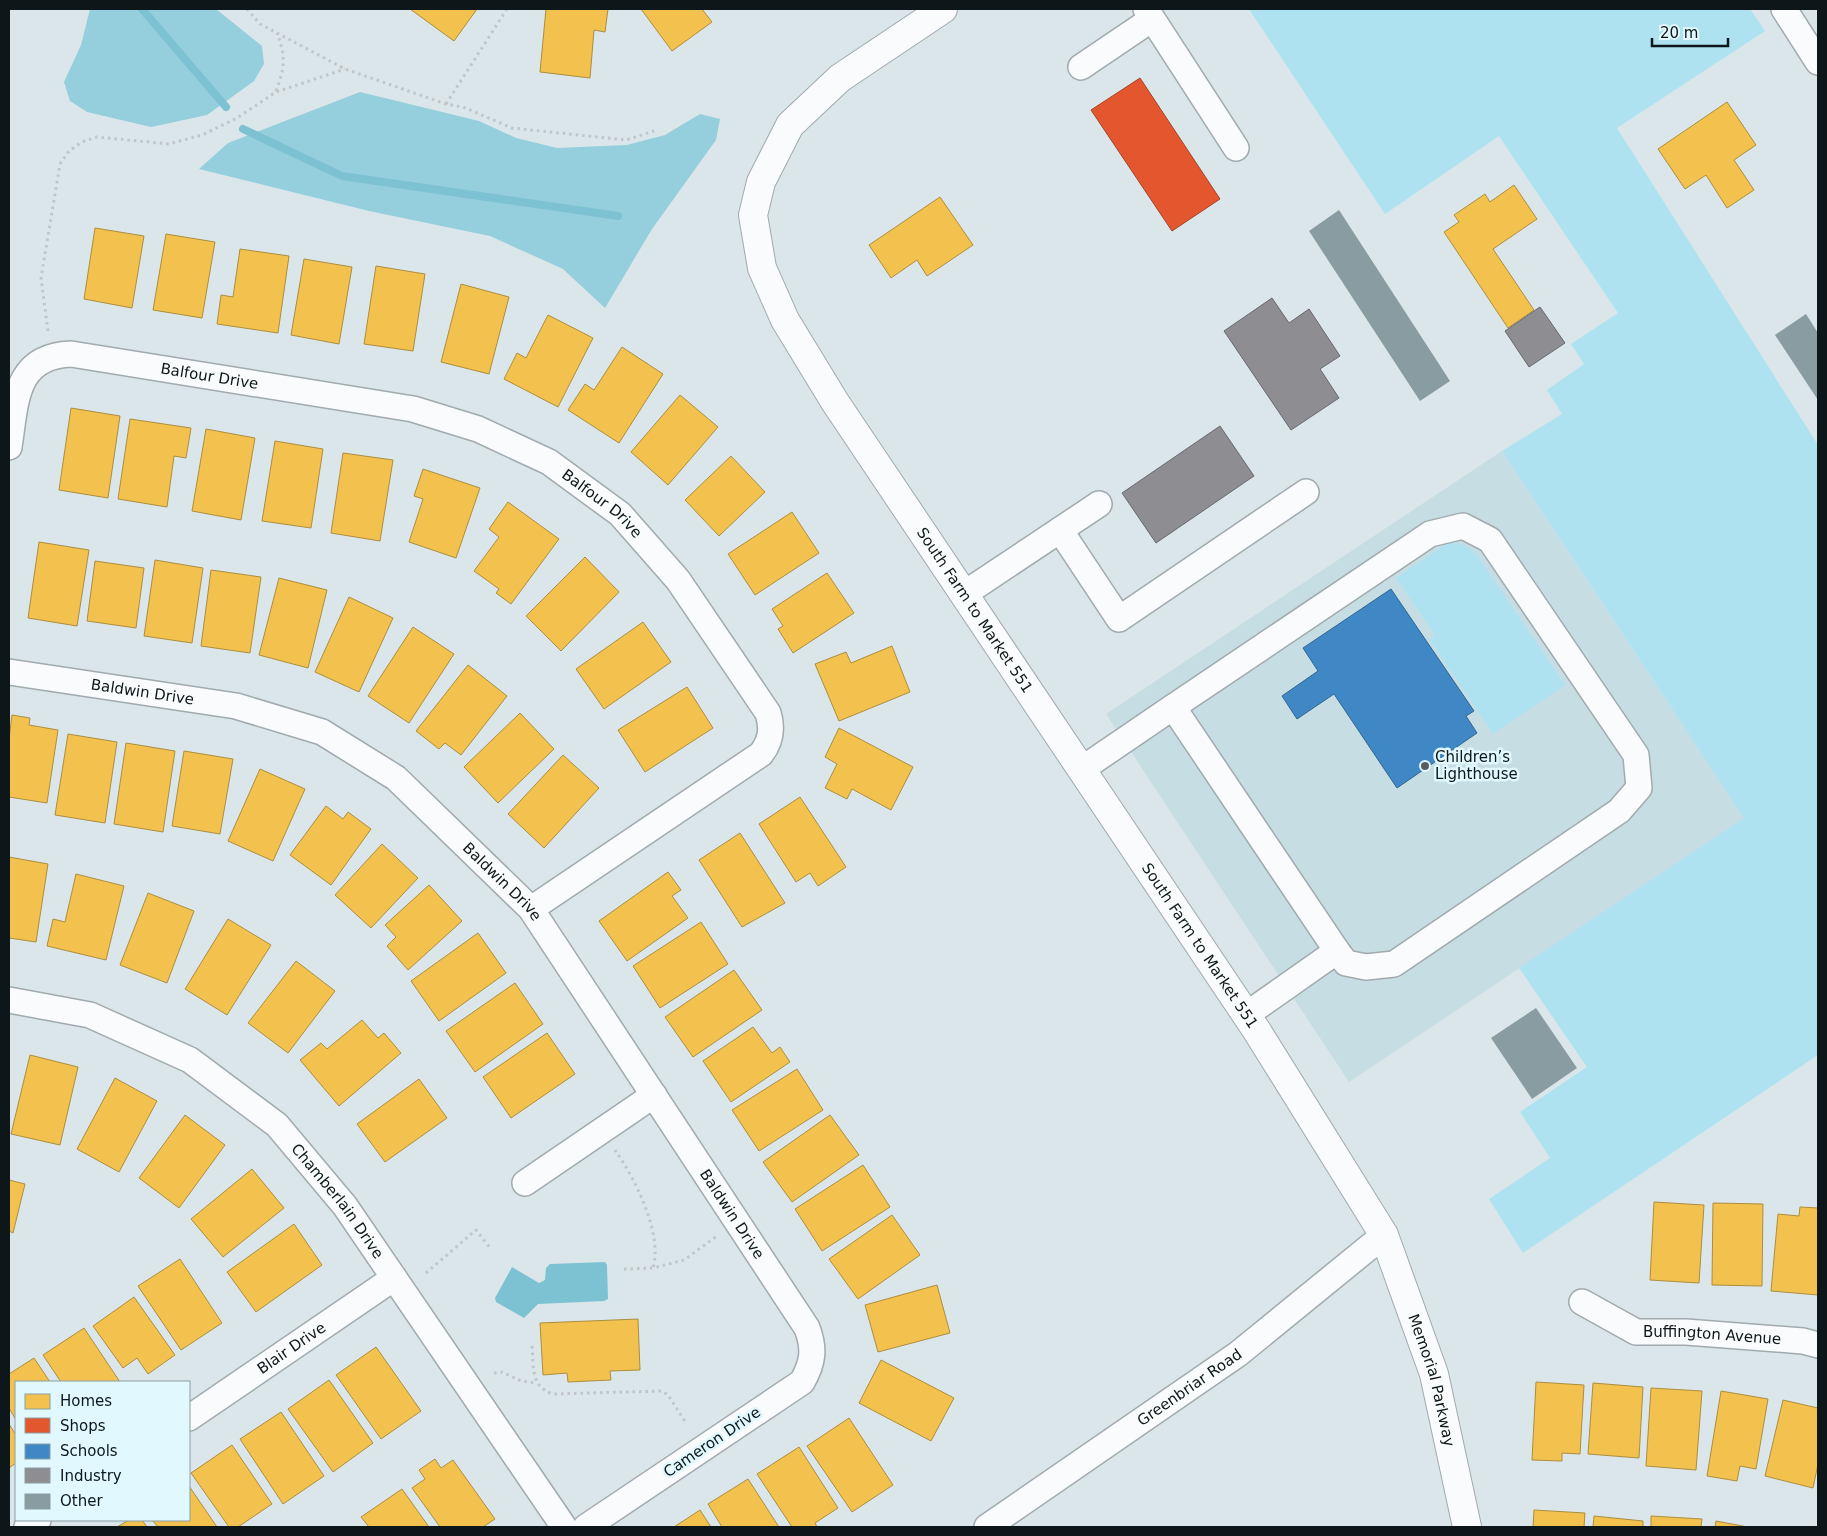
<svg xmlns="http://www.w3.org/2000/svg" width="1827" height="1536" viewBox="0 0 1827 1536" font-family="'DejaVu Sans',sans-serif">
  <rect width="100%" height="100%" fill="#dae6ea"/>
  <path fill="#c6dde4" d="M1502,451L1744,818L1349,1082L1106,714Z"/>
  <g fill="#afe2f0">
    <path d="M1249,9H1750L1765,31L1617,128L1818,445V1055L1523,1253L1489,1199L1550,1158L1520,1112L1587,1067L1519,968L1744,818L1502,451L1562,414L1547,390L1584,364L1571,344L1618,313L1499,136L1385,214Z"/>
    <path d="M1456,543L1466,546L1476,554L1565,685L1493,734L1430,640L1435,635L1396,578L1446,544Z"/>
  </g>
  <g fill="#95cedc">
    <path d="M90,9H216L262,46L264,64L254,81L207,115L151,127L87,112L70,101L64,82L81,45Z"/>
    <path d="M360,92L479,121L516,138L557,148L627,145L665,135L700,114L720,119L716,140L652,229L605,308L563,269L490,236L369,211L199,169L228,143Z"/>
  </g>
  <path fill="#7dc2d2" d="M605,1262L607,1265L608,1299L604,1301L538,1304L524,1318L496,1302L495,1298L512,1267L539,1283L545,1280L546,1268L550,1264Z"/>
  <g fill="#f2c14e" stroke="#ad8e3e">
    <path d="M410,9H477L454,41Z"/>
    <path d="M546,9H608L605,32L594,30L590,78L540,72Z"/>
    <path d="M641,9H702L712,22L672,51Z"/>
    <path d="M1727,102L1756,145L1734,160L1754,190L1727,208L1706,175L1685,189L1658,149Z"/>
    <path d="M1514,185L1537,219L1493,249L1534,310L1508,328L1444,232L1459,222L1454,215L1485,194L1490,202Z"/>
    <path d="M940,197L973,245L927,276L917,260L891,278L869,245Z"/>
    <path d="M95,228L144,236L132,308L84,299Z"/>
    <path d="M166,234L215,242L202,318L153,310Z"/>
    <path d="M240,249L289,256L278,333L217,324L221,295L233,297Z"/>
    <path d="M304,259L352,267L339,344L291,335Z"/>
    <path d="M376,266L425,274L413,351L364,344Z"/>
    <path d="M461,284L509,297L489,374L441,362Z"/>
    <path d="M548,315L593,338L558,407L504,379L517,353L526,358Z"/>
    <path d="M622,347L663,374L619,443L568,410L585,384L594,390Z"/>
    <path d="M680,395L718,427L668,485L631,452Z"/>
    <path d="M71,408L120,416L108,498L59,490Z"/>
    <path d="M130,419L191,428L186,458L174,456L167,507L118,499Z"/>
    <path d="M206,429L255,438L241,520L192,511Z"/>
    <path d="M275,441L323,449L311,528L262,521Z"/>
    <path d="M343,453L393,460L380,541L331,533Z"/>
    <path d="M731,456L765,492L719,536L685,500Z"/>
    <path d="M423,469L480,488L456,558L409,542L423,499L414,496Z"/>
    <path d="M508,502L559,539L511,604L496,593L499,589L474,571L499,537L489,529Z"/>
    <path d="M792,512L819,553L755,595L728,554Z"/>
    <path d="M39,542L89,550L77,626L28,618Z"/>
    <path d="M585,557L619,592L561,651L526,616Z"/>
    <path d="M155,560L203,568L192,643L144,636Z"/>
    <path d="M95,561L144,568L136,628L87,621Z"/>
    <path d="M211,570L261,577L250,653L201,646Z"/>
    <path d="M827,573L854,613L793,653L778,629L783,626L772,609Z"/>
    <path d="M279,578L327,590L308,668L259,655Z"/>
    <path d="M349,597L393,618L359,692L315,672Z"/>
    <path d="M643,622L671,662L604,709L576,669Z"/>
    <path d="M413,627L454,654L409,723L368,696Z"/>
    <path d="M892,646L910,692L839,721L815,664L846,652L851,663Z"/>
    <path d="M468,665L507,696L461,755L445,743L439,749L416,731Z"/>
    <path d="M687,687L713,728L645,772L618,730Z"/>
    <path d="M520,713L554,749L498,803L464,767Z"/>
    <path d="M12,715L30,718L29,725L58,730L47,803L9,797V739Z"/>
    <path d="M839,728L913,767L891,810L852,789L847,799L825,788L837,764L825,757Z"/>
    <path d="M68,734L117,742L105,823L55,815Z"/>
    <path d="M126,743L175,751L163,832L114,824Z"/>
    <path d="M184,751L233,759L220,834L172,826Z"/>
    <path d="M563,755L599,788L544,848L508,814Z"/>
    <path d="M260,769L305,789L273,861L228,841Z"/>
    <path d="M800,797L846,867L818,886L810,873L796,882L759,824Z"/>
    <path d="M326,806L343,819L348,812L371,829L331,885L290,855Z"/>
    <path d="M740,833L785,903L742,927L699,860Z"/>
    <path d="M382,844L418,878L371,928L335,895Z"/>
    <path d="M9,857L48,864L36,942L9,938Z"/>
    <path d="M668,872L681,890L672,896L688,918L627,961L599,921Z"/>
    <path d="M76,874L124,886L106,960L47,946L53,919L65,922Z"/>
    <path d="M429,885L462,921L408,970L387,946L396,937L385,925Z"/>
    <path d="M148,893L194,911L167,983L120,965Z"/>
    <path d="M228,919L271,945L227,1015L185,989Z"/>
    <path d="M701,922L728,964L660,1008L633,966Z"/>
    <path d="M478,933L506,973L439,1021L411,981Z"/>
    <path d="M296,961L335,991L288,1053L248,1023Z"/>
    <path d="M734,970L762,1010L693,1057L665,1017Z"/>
    <path d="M515,983L543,1024L475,1072L446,1031Z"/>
    <path d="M362,1020L378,1038L384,1033L401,1053L339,1106L300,1060L321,1043L327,1049Z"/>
    <path d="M753,1027L772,1053L780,1047L790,1062L731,1102L703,1061Z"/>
    <path d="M547,1033L575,1074L511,1118L483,1077Z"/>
    <path d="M30,1055L78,1067L60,1145L11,1134Z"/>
    <path d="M797,1069L823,1110L759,1151L732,1110Z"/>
    <path d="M115,1078L157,1101L119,1172L77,1149Z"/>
    <path d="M419,1079L447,1118L385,1162L357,1124Z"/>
    <path d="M185,1115L225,1145L179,1208L139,1178Z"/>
    <path d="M830,1115L859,1155L792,1202L763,1162Z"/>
    <path d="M863,1165L890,1207L822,1251L795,1209Z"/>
    <path d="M252,1169L284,1208L223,1257L191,1219Z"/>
    <path d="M9,1180L25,1184L13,1233L9,1231Z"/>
    <path d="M1654,1202L1704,1205L1699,1283L1650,1280Z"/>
    <path d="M1713,1203L1763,1204L1762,1286L1712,1285Z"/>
    <path d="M1800,1207L1818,1208V1295L1771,1291L1778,1214L1799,1216Z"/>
    <path d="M892,1215L920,1255L858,1299L829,1259Z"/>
    <path d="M294,1224L322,1265L256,1312L227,1272Z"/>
    <path d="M180,1259L222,1323L181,1350L138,1286Z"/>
    <path d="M937,1285L950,1333L878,1352L865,1305Z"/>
    <path d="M134,1297L175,1355L148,1374L137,1358L123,1368L93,1326Z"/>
    <path d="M638,1319L640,1370L610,1371L611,1380L568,1382L567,1373L543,1375L540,1323Z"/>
    <path d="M84,1328L120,1382H61L43,1355Z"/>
    <path d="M376,1347L421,1411L381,1439L336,1375Z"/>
    <path d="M34,1358L50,1382H16V1420L9,1408V1374Z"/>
    <path d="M881,1360L954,1398L931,1441L859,1403Z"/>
    <path d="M329,1380L373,1443L333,1472L288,1409Z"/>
    <path d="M1536,1382L1584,1385L1580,1454L1562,1453V1461L1532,1460Z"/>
    <path d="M1593,1383L1643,1387L1639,1458L1588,1454Z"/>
    <path d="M1651,1388L1702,1391L1696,1470L1646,1466Z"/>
    <path d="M1721,1391L1768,1399L1756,1469L1740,1466L1737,1481L1707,1476Z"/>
    <path d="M1783,1400L1818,1408V1464L1813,1488L1765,1476Z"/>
    <path d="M281,1412L324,1476L283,1504L240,1439Z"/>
    <path d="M849,1418L893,1485L852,1512L807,1446Z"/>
    <path d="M9,1424L16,1435V1463L9,1468Z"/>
    <path d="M232,1445L272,1504L238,1527H229L191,1473Z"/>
    <path d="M799,1447L838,1508L815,1523L817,1527H792L757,1474Z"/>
    <path d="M435,1459L441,1468L453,1460L495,1519L483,1527H440L412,1488L425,1479L419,1470Z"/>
    <path d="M748,1479L779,1527H722L708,1504Z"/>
    <path d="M189,1486L217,1527H158L152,1520H189Z"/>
    <path d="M402,1489L429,1527H369L361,1517Z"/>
    <path d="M700,1510L711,1527H674Z"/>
    <path d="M1534,1510L1585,1513L1584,1527H1533Z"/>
    <path d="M1594,1516L1643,1521V1527H1593Z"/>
    <path d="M1651,1516L1702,1519L1701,1527H1651Z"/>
    <path d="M129,1520H142L147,1527H117Z"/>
    <path d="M1716,1521L1748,1527H1715Z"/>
  </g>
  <path fill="#e4572e" stroke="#a44427" d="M1140,78L1220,199L1172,231L1091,110Z"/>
  <path fill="#3f88c5" stroke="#306691" d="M1391,589L1474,711L1466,716L1477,733L1397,788L1334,694L1297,719L1282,696L1318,671L1303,648Z"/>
  <g fill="#8d8d92" stroke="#67696d">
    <path d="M1272,298L1289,323L1309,309L1340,356L1320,369L1339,398L1291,430L1224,331Z"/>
    <path d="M1540,307L1565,343L1529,367L1505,331Z"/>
    <path d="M1220,426L1254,476L1156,543L1122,493Z"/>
  </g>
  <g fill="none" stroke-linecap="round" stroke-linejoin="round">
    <g stroke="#7dc2d2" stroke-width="8">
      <path d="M142,9L226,107"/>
      <path d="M243,129L342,176L618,216"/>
    </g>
  </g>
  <g fill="#899ca1">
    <path d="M1339,210L1450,381L1420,401L1309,231Z"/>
    <path d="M1806,314L1818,333V400L1775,335Z"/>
    <path d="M1536,1008L1577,1068L1532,1099L1491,1038Z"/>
  </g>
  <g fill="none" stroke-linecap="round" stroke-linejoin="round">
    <defs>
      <g id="minor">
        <path d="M1146,9L1236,148"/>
        <path d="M1784,9L1818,62"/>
        <path d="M1081,67L1152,19"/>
        <path id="s1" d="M9,447C16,403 14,356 71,354L413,409L478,429L549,462L620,514L678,580L768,713C773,729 771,741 761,754L531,909"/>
        <path d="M1060,530L1119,619L1306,492"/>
        <path d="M964,594L1099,504"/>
        <path id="s2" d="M9,672L236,706L322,732L396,778L531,909L807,1328C815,1349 813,1363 802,1382L586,1527"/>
        <path d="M1173,707L1430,534L1463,526L1490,540L1636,755L1639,788L1619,811L1394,964L1366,967L1346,963L1337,951"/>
        <path d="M1082,769L1173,707L1337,951L1246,1015"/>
        <path id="s3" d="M9,1000L90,1015L190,1060L277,1125L345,1206L564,1527"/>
        <path d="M525,1183L654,1095"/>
        <path id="s4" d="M1582,1302L1636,1332H1686L1803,1341L1818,1345"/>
        <path id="s5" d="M189,1418L394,1278"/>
        <path d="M27,1527L38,1520"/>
        <path id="s6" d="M987,1527L1238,1354L1384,1235"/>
      </g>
      <g id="major">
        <path id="s7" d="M943,9L840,78L790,125L761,182L753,215L762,268L785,320L835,402L1257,1031L1384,1235L1434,1374L1467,1527"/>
      </g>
    </defs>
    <use href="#minor" stroke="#a1aaad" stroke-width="28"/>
    <use href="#major" stroke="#a1aaad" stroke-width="30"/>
    <g stroke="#c0c5c6" stroke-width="3" stroke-dasharray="2.5 4" stroke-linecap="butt">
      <path d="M247,9L260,24L345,69L446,104L463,107L512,128L626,140L654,131"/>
      <path d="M276,91C285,67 286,57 277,33"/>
      <path d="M446,104L507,9"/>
      <path d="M48,331L41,278L60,164L69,151L82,142L97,137L169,144L202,135L237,118L276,92L345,69"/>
      <path d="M615,1150C635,1178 663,1234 653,1268"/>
      <path d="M624,1269L653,1268L684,1260L717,1236"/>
      <path d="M426,1273L476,1230L491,1249"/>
      <path d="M532,1346C534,1367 530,1387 553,1394L662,1391L668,1395L686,1423"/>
      <path d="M494,1373L502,1372L521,1381L536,1383"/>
    </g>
    <use href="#minor" stroke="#f9fbfc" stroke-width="25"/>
    <use href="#major" stroke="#f9fbfc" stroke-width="28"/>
  </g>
  <circle fill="#555f62" stroke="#e0f8fe" stroke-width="2" cx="1425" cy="766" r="5"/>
  <g text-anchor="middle" stroke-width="5" stroke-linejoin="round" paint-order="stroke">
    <g font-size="15" fill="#0d1618" stroke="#e0f8fe">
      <text dy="5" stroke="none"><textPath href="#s1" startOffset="266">Balfour Drive</textPath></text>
      <text dy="5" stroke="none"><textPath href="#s1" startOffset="686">Balfour Drive</textPath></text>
      <text dy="5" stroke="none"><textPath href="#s7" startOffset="748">South Farm to Market 551</textPath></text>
      <text dy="5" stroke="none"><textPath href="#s2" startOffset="135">Baldwin Drive</textPath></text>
      <text dy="5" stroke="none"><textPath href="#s2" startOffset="555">Baldwin Drive</textPath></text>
      <text dy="5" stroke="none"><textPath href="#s7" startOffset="1152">South Farm to Market 551</textPath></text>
      <text dy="5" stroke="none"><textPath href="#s3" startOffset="398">Chamberlain Drive</textPath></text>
      <text dy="5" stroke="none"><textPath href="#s2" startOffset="960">Baldwin Drive</textPath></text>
      <text dy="5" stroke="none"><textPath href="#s4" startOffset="138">Buffington Avenue</textPath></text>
      <text dy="5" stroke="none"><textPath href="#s5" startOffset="124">Blair Drive</textPath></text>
      <text dy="5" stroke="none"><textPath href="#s7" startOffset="1648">Memorial Parkway</textPath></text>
      <text dy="5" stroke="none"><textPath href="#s6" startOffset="246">Greenbriar Road</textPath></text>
      <text transform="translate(712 1442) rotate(-34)" y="5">Cameron Drive</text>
    </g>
    <g font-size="15" fill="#0d1618" stroke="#e0f8fe" text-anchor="start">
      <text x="1435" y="762">Children’s<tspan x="1435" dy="17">Lighthouse</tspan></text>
    </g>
  </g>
  <rect width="1827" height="1536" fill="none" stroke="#0d1618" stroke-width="20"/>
  <rect x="15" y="1381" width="175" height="140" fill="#e0f8fe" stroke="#8c9ea2"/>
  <rect x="25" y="1394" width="25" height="15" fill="#f2c14e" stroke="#8c9ea2"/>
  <text x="60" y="1406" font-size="15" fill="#0d1618">Homes</text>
  <rect x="25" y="1418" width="25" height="15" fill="#e4572e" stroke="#8c9ea2"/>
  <text x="60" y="1431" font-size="15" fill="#0d1618">Shops</text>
  <rect x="25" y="1444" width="25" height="15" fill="#3f88c5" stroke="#8c9ea2"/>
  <text x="60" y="1456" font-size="15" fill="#0d1618">Schools</text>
  <rect x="25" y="1468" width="25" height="15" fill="#8d8d92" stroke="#8c9ea2"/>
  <text x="60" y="1481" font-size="15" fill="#0d1618">Industry</text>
  <rect x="25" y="1494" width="25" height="15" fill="#899ca1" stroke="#8c9ea2"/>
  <text x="60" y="1506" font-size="15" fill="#0d1618">Other</text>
  <path d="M1652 38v8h76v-8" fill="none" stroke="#0d1618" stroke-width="2.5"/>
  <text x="1660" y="38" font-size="15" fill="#0d1618" stroke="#e0f8fe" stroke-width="4" paint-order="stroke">20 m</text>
</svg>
